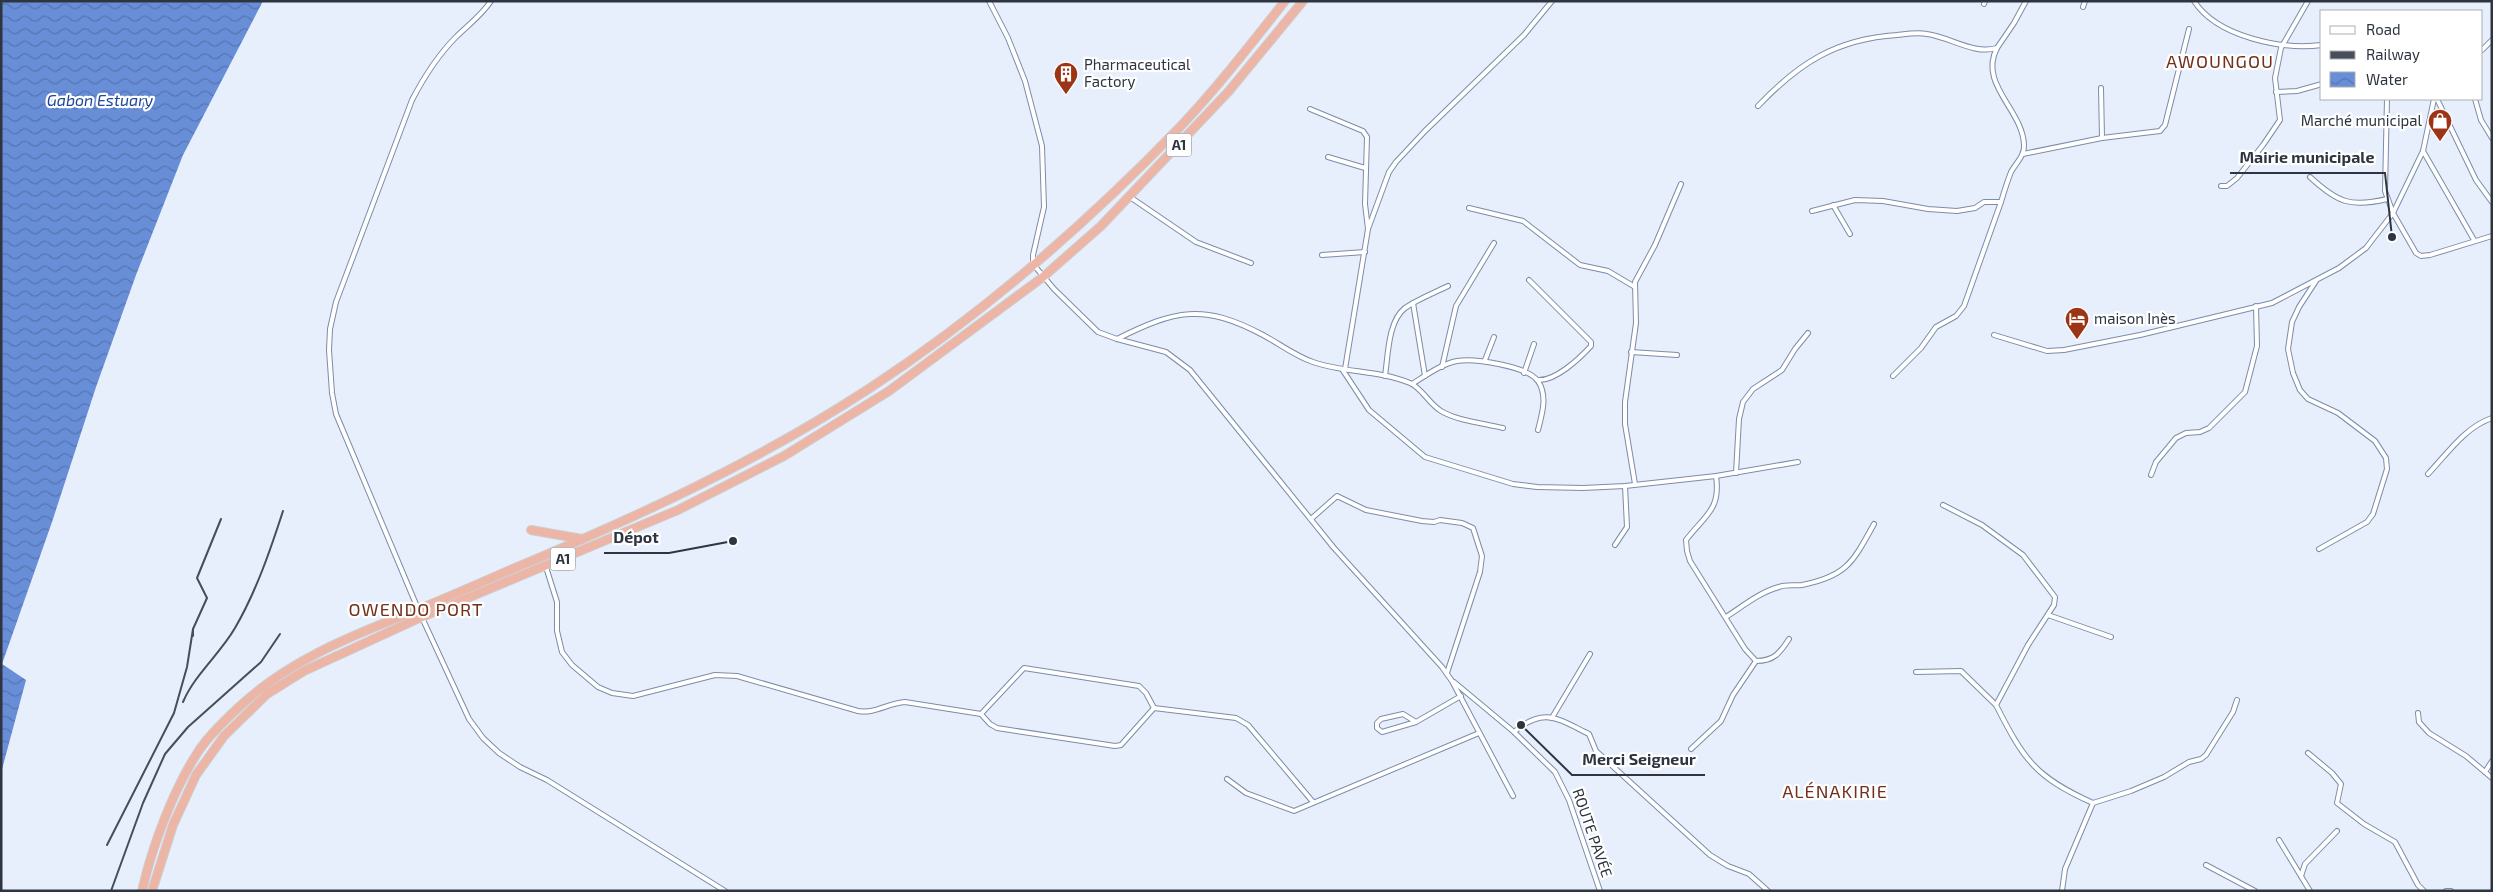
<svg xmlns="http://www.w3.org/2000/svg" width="2493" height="892" viewBox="0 0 2493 892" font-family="'Exo 2',sans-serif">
  <defs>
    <pattern id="water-waves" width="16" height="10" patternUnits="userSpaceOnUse" patternTransform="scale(1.25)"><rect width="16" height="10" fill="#688ed8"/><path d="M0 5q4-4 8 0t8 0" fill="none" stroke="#5675b1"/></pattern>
  </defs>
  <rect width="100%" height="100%" fill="#e7effc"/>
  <path fill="url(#water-waves)" d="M1,1H263L183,155L136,275L96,387L52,522L2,664L26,680L1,773Z"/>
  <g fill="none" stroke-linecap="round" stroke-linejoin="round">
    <defs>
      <g id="street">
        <path d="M491,1C481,16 468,25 456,37C437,56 424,77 412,100L336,302L330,329L329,350L332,393L336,414L418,609L469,719L483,738L499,753L520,767L547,780L725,891"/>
        <path d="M989,1L1008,38L1025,81L1042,146L1044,207L1033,255V264L1054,289L1098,332L1117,339L1166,352L1190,370L1334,548L1442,667L1452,681L1513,796"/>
        <path d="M2194,1C2217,37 2282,50 2322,45"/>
        <path d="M1984,4L1985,1"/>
        <path d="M2083,7L2085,1"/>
        <path d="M2482,50L2492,40"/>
        <path d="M2101,88L2102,138"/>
        <path d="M2276,92L2297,91L2322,84"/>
        <path d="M2387,99L2385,191L2393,213L2416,253L2421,256L2430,255L2492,236"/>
        <path d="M2437,99L2476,180L2492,202"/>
        <path d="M2475,99L2481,120L2492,138"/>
        <path d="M1758,106C1799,63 1836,39 1897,35C1906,34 1917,32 1927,34C1950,37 1974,55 1997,48L2014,23L2026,1"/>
        <path d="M1310,109L1363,131L1367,137L1365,204L1368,229L1345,369"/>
        <path d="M2423,151L2474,240"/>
        <path d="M2023,154L2102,138L2160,131L2165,125L2189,29"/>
        <path d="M1328,157L1365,168"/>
        <path d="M2310,177C2337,202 2350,208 2387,199"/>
        <path d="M2221,186H2227L2237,178L2263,145L2280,120L2275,78L2281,48L2308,1"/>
        <path d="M1130,197L1196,242L1251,263"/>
        <path d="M1833,205L1850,234"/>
        <path d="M1469,208L1523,221L1580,265L1608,271L1635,287"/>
        <path d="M1812,211L1855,200L1883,201L1928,209L1957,211L1975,208L1984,202H2001C2004,192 2007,182 2011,172C2016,163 2025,155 2024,145C2023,110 1978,84 1997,48"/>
        <path d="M1368,229L1389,172L1396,162L1425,131L1524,35L1552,1"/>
        <path d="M1322,255L1365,252"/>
        <path d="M1529,280L1591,342V346C1580,358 1555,382 1537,380"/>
        <path d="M2316,281L2299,307L2292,322L2288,349L2293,373L2300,390L2308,399L2338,413L2375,441L2386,458L2387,469L2373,514L2367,522L2319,549"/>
        <path d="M1413,303L1425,376"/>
        <path d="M1994,335L2047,351L2064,350L2140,335L2272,303L2339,268L2366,248L2393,213L2423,151L2434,99"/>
        <path d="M1117,339C1175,310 1203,303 1263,335C1280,344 1295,356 1313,362C1344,373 1379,370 1410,383C1422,388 1429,404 1441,411C1458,421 1483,423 1503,428"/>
        <path d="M1631,352L1677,355"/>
        <path d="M1485,360L1494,337"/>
        <path d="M1442,367L1456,306L1494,243"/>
        <path d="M1342,369L1369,410L1425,457L1513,484L1537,487L1583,488L1625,486L1716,476L1798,462"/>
        <path d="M1524,373L1534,344"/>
        <path d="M1385,376C1388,356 1388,321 1405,308C1418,299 1434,293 1448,286"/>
        <path d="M1893,376L1921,348L1936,327L1956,316L1964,306L2001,202"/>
        <path d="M1412,384C1425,376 1441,364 1457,361C1474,358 1527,366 1538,381C1548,396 1542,414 1538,430"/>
        <path d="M1736,473L1739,419L1743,402L1753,389L1782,370L1795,349L1808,333"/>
        <path d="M2428,474C2447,454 2465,427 2492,418"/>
        <path d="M2151,475L2156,462L2176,438L2186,433L2200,432L2209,428L2245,392L2257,346L2256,306"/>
        <path d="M1716,476C1721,510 1705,515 1686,540L1687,551L1690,561L1745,649L1756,661"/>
        <path d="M1635,484L1625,424V402L1636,323L1635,282L1655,245L1681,184"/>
        <path d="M1943,505L1982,525L2023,555L2055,597L2054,605L2028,645L1996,705C2024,760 2035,777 2093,803L2131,791L2164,777L2189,762L2201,759L2206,755L2233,712L2237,700"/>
        <path d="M1311,519L1337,496L1366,510L1422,521L1434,522L1440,520L1462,523L1473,528L1482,556L1480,572L1447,673"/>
        <path d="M1615,545L1627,527L1625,486"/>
        <path d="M545,564L557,602V631L562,652L572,665L598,687L612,693L633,696L715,675L737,676L858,711C875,714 888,703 905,702L981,714L990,724L997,728L1115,746L1121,745L1154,708L1236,718L1248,725L1313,802"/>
        <path d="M2048,615L2111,637"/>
        <path d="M1726,617C1743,606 1760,592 1779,587C1786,584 1795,586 1802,585C1847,576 1853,562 1874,524"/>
        <path d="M1916,672L1961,671L1996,705"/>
        <path d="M1454,682L1514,732L1555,772L1569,800L1600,891"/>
        <path d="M2418,713L2419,722L2429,733L2466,756L2492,778"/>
        <path d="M981,714L1024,668L1139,686L1146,693L1154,708"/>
        <path d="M1553,716L1590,654"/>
        <path d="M1416,722L1403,714L1381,719L1377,723V728L1382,732L1416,722L1461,696"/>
        <path d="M1514,732C1544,706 1558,719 1589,734L1596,751L1710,855L1728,866L1749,874L1768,891"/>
        <path d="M1691,749L1721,721L1733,695L1756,661C1774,661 1780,653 1789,639"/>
        <path d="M2308,753L2332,773L2341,784L2337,803L2364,824L2395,842L2418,885L2424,891"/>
        <path d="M2485,772L2492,761"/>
        <path d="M1227,779L1246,793L1294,811L1479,733"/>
        <path d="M2279,840L2310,891"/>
        <path d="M2206,865L2255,891"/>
        <path d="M2301,876L2305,864L2337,831"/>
        <path d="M2062,891L2065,869L2093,803"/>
        <path d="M2446,891H2451"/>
      </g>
      <g id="highway">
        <path d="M531,530L582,539"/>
        <path d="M142,891C152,847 173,790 198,752C208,736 224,721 238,708C285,663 348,637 407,614C442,600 476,585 510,570C635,518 757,462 870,388C983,314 1086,224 1179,128C1217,88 1251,44 1285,1"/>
        <path d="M152,891L173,825L196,775L224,736L267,694L304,671L415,620L678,510L784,456L889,391L1043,277L1101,226L1229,91L1303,1"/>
      </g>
    </defs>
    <use href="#street" stroke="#7c8ca9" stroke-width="6"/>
    <use href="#highway" stroke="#cdcfd1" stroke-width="10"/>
    <use href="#street" stroke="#fff" stroke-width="4"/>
    <use href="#highway" stroke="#edb5a5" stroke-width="8"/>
    <g stroke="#474e5a" stroke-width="2">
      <path d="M193,636V629L207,598L197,578L221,519"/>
      <path d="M183,702C195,674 220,654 235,628C256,592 270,551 283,511"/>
      <path d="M107,845L174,713L187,667L193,629"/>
      <path d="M111,891L143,803L165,754L188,727L261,662L280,634"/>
    </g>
  </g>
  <defs>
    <symbol id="building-pin" viewBox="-11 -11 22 30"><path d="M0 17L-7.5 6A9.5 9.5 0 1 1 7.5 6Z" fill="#9c3515" stroke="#fff"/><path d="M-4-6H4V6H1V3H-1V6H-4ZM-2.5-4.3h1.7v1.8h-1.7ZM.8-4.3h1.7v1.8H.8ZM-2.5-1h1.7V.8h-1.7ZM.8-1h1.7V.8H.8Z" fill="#fff"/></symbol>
    <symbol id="shop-pin" viewBox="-11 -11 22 30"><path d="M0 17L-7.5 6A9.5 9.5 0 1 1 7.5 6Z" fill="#9c3515" stroke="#fff"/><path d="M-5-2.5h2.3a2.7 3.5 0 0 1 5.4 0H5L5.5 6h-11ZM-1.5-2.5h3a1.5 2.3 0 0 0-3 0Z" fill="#fff"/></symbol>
    <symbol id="hotel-pin" viewBox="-11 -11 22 30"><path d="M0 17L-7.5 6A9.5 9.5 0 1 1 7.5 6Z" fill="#9c3515" stroke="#fff"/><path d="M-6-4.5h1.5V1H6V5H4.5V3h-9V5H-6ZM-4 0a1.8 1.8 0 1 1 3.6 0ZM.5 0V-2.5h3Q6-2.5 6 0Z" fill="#fff"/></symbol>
  </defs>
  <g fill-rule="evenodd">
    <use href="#building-pin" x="1052" y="60" width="28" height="38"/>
    <use href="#shop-pin" x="2426" y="107" width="28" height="38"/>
    <use href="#hotel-pin" x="2063" y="305" width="28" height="38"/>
  </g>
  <g text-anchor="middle" stroke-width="4.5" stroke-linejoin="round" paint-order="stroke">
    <g fill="#fff" stroke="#6d727a" stroke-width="1">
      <rect x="1166.5" y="133.5" width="25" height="23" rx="4"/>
      <rect x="550.5" y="547.5" width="25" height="23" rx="4"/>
    </g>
    <g font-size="14" font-weight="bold" fill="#2e3541">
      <text x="1179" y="150">A1</text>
      <text x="563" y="564">A1</text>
    </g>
    <g font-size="15" fill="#2e3541" stroke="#fff" text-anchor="start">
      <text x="1084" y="70">Pharmaceutical<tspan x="1084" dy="17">Factory</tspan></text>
      <text x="2422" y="126" text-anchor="end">Marché municipal</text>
      <text x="2094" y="324">maison Inès</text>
    </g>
    <g font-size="15" fill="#2e3541" stroke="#fff">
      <text transform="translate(1592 833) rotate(71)" y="5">ROUTE PAVÉE</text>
    </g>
    <g font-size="16" font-style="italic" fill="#1d469d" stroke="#fff">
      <text x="100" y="106">Gabon Estuary</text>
    </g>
    <g font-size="18" letter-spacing="1" fill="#73301d" stroke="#fff">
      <text x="2220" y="68">AWOUNGOU</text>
      <text x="416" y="616">OWENDO PORT</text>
      <text x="1835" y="798">ALÉNAKIRIE</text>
    </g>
  </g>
  <path fill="none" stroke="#2e3541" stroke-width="2" d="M2392 237L2385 173H2230M733 541L669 553H604M1521 725L1572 775H1705"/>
  <g fill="#2e3541" stroke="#fff" stroke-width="2">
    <circle cx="2392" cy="237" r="5"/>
    <circle cx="733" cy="541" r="5"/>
    <circle cx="1521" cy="725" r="5"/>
  </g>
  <g font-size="16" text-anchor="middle" font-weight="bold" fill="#2e3541" stroke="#fff" stroke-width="4.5" stroke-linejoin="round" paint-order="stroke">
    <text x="2307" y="163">Mairie municipale</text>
    <text x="636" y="543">Dépot</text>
    <text x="1639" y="765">Merci Seigneur</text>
  </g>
  <rect width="2493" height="892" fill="none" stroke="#2e3541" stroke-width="5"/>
  <rect x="2320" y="10" width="162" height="90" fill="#ffffff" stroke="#abaeb3"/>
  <rect x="2330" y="26" width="25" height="8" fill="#ffffff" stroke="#abaeb3"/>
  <text x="2366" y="35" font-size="15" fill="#2e3541">Road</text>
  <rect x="2330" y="51" width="25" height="8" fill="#474e5a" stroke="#abaeb3"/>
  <text x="2366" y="60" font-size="15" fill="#2e3541">Railway</text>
  <rect x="2330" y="72" width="25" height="15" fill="url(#water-waves)" stroke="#abaeb3"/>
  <text x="2366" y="85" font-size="15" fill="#2e3541">Water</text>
</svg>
